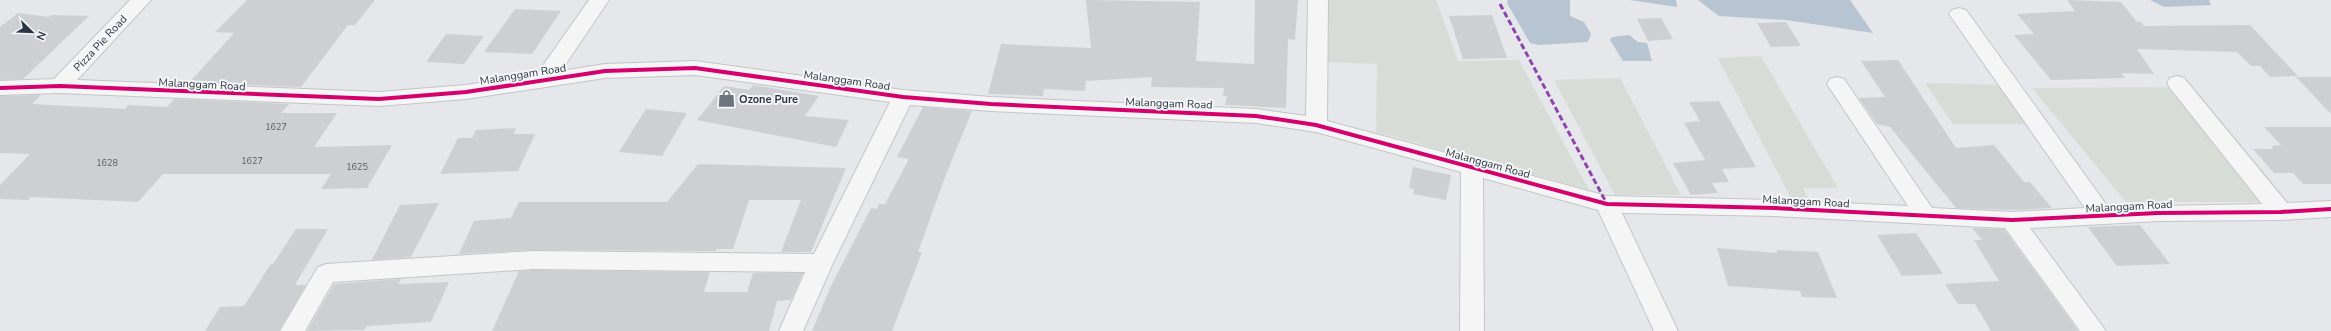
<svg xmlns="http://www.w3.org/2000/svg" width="2331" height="331" viewBox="0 0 2331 331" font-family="'Nunito Sans',sans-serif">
  <rect width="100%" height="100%" fill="#e5e7ea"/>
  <g fill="#d7ddd6">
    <path d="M1329,0H1436L1458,61L1519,60L1589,190L1376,132L1377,64L1328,62Z"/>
    <path d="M1761,56L1838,188H1803L1808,201L1792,200L1718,58Z"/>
    <path d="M1620,78L1681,195H1615L1554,80Z"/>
    <path d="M1925,83L2010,85L2037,124H1953Z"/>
    <path d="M2193,87L2288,202H2126L2032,88Z"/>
  </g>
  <g fill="#b7c5d2">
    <path d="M1508,0H1570V16L1584,22L1591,34L1588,42L1539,45L1530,43L1507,3Z"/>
    <path d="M1630,0H1676L1677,7Z"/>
    <path d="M1698,0H1850L1873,33L1786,20L1719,16Z"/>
    <path d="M2150,0H2209L2211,5L2164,7Z"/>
    <path d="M1629,35L1638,42L1647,43L1652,61H1623L1610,40L1612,37Z"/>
  </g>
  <g fill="#cecfd2">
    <path d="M247,0H375L355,25H348L301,87L189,83L234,33L215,32Z"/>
    <path d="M1086,0L1200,2L1196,61L1254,64L1255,0H1298L1295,40L1288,39L1286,108L1225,105L1227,96H1223L1224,88L1151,87L1152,77L1086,81L1085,91L1044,89L1043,96L988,94L1001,44L1091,48Z"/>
    <path d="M2067,0L2121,2L2137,22H2141L2144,26L2250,25L2298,76L2270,77L2260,66H2251L2237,52L2137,49L2154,74L2121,73L2125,78L2051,80L2014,35L2034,34L2017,14L2075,11Z"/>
    <path d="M515,9L561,11L532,54L484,52Z"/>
    <path d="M18,13L49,17L51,15L89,16L23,79L0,80V27Z"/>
    <path d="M1492,15L1507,58L1463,59L1449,16Z"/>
    <path d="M1661,18L1673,39L1648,41L1637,19Z"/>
    <path d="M1786,22L1801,46L1771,47L1757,23Z"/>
    <path d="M446,34L484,36L464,64L426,62Z"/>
    <path d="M1898,60L1956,148L1994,145L2024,182H2030L2052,208L2012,210L1956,208L1890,127L1877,124L1859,98L1885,97L1861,61Z"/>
    <path d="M2296,77H2331V114Z"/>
    <path d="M753,85L819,96L805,116L849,120L836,147L697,120L724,86L749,90Z"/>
    <path d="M41,95L32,104L125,109L128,105L167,107L174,99L289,104L281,113H337L314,147L392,145L367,188L321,189L331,174H163L138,202L31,197L28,200L0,199V185L30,154L0,153V96Z"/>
    <path d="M1719,101L1756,167L1722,169L1729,182L1712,183L1718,193L1691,195L1673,163L1705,160L1684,123L1700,121L1689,102Z"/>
    <path d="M923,107L972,111L945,177L918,252H922L892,331H812L831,286L871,208L877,209L879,204H885L909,159L897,157Z"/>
    <path d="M646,109L687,113L662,156L619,152Z"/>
    <path d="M2264,127H2331V184H2303L2293,173H2274L2253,149H2274L2271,146L2281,145Z"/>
    <path d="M516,128L514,134H535L518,171L440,174L458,138H472L476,130Z"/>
    <path d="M698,164L846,168L811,252H781L801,200H749L733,249H716V251L533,250L459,254L474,221L511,218L519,202H667Z"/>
    <path d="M1413,167L1451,175L1446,200L1413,194L1414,189L1409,188Z"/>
    <path d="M439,203L411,257L372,260L400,205Z"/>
    <path d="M2140,225L2170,264L2117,266L2088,227Z"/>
    <path d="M1972,228L2004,229L2078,331H1991L1975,304H1958L1945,284L1999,281L1974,240H1982Z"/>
    <path d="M296,229H328L295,285H306L279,331H205L220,307L244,306L270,265L273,264Z"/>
    <path d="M1916,233L1943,274L1902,276L1877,235Z"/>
    <path d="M1717,248L1777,253V250L1818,252L1837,298L1802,297L1800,291L1728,286Z"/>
    <path d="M533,270L710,272L704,292H747L753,273H803L791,300L777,301L769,331H492L519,271Z"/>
    <path d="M401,279L398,284L449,282L431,322L367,326L364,330L307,331L334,284Z"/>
  </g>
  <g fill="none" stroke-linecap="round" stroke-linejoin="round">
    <defs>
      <path id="minor" d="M130,0H151L77,80L379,92L466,85L537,74L589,0H609L561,71L605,64L695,61L903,90L991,97L1256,109L1306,116L1308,0H1328L1327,121L1607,196L1775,200L1908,206L1827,84L1830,79L1837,77L1844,79L1932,208L2012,212L2085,208L1949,14L1952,10L1959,8L1966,10L2108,207L2262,204L2170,88L2167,83L2170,78L2177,76L2184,78L2287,203L2331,201V217L2281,220L2158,221L2030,228L2106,331H2080L2005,228L1775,216L1622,213L1678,331H1654L1598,210L1483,178L1484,331H1460L1461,172L1316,132L1256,123L991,111L910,105L833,263L803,331H779L805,272L533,269L333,282L305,331H280L318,267L326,264L533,251L814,254L890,102L695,75L605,78L466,99L379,106L60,93L0,95V81L54,79Z"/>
    </defs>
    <use href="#minor" stroke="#c3c5c8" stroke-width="2"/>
    <use href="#minor" fill="#f5f5f6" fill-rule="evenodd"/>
    <path stroke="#8e44ad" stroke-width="3" stroke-dasharray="6 3" stroke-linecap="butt" d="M1500,4L1607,204"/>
    <defs>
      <path id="cycleway" d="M0,88L60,86L379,99L466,92L605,71L695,68L903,97L991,104L1256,116L1316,125L1607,204L1775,208L2012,220L2158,213L2281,212L2331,209"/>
    </defs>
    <use href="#cycleway" stroke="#f4f6f8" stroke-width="6"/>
    <use href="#cycleway" stroke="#d6006c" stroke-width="4"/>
  </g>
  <defs>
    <symbol id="shop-bare" viewBox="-9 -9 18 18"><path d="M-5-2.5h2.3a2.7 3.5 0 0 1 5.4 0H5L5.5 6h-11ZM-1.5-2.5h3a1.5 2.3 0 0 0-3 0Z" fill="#6d747d" stroke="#f4f6f8" stroke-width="2.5" paint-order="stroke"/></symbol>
  </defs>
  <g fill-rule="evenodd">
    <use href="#shop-bare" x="714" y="86" width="25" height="25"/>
  </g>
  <g text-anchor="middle" stroke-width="4" stroke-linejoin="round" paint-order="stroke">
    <g font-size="9" fill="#565d67">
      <text x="276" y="130">1627</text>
      <text x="252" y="164">1627</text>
      <text x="107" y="166">1628</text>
      <text x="357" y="170">1625</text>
    </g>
    <g font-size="11" fill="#2d3642" stroke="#f4f6f8">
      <text transform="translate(100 43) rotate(-47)" y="4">Pizza Pie Road</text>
      <text transform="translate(523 74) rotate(-9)" y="4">Malanggam Road</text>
      <text transform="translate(847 80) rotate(8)" y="4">Malanggam Road</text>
      <text transform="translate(202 84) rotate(3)" y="4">Malanggam Road</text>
      <text transform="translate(1169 103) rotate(2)" y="4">Malanggam Road</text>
      <text transform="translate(1488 163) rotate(15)" y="4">Malanggam Road</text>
      <text transform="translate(1806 201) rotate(3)" y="4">Malanggam Road</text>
      <text transform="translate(2129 206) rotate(-3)" y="4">Malanggam Road</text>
    </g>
    <g font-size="11" font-weight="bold" fill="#2d3642" stroke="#f4f6f8" text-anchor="start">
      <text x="739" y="103">Ozone Pure</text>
    </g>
  </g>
  <g transform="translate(32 32) rotate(113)" stroke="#f4f6f8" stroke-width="3" paint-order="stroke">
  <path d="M0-3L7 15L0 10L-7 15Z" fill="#2d3642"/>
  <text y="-6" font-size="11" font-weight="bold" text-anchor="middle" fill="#2d3642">N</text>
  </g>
</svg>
